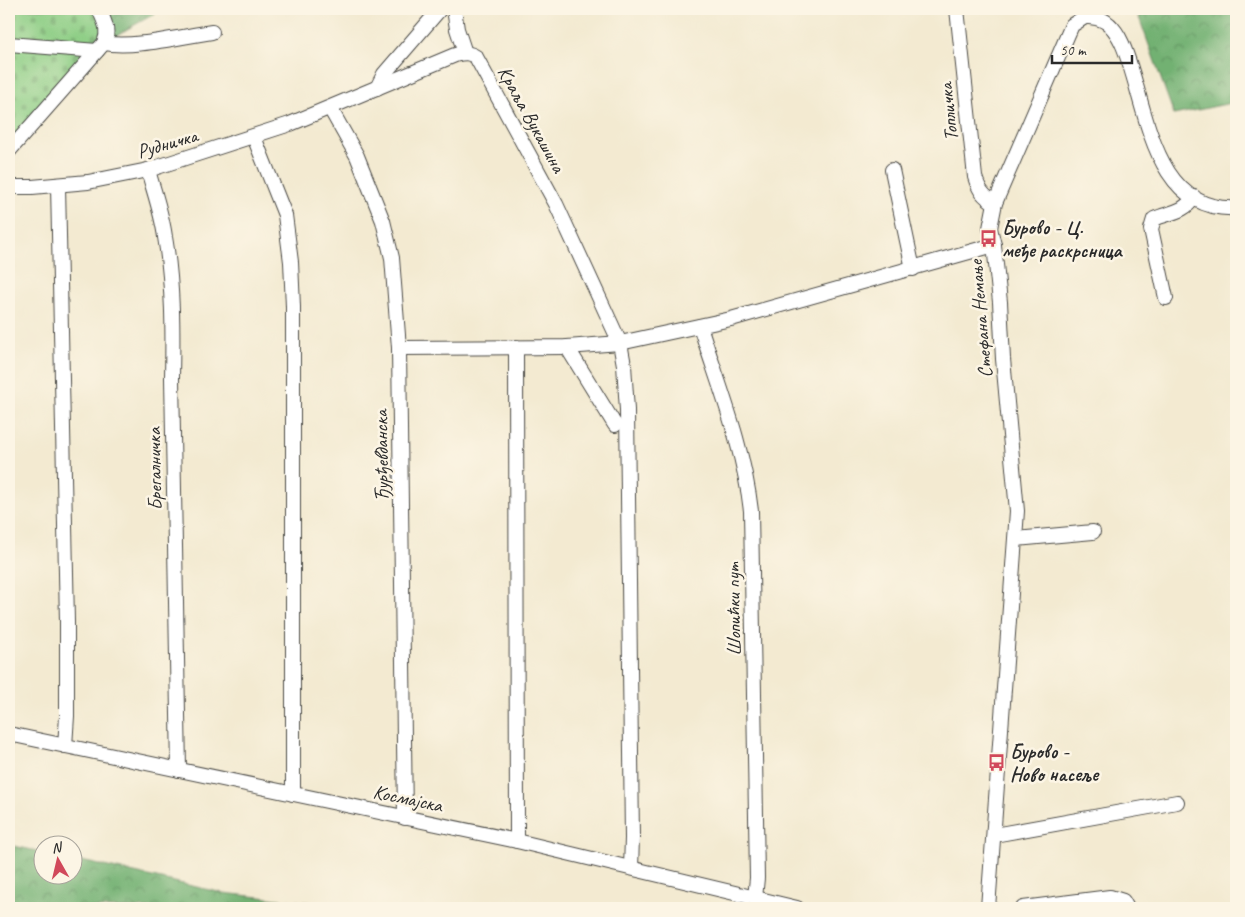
<svg xmlns="http://www.w3.org/2000/svg" width="1245" height="917" viewBox="0 0 1245 917" font-family="Caveat,sans-serif">
  <defs>
    <pattern id="forest-crowns" width="20" height="18" patternUnits="userSpaceOnUse" patternTransform="scale(1.25)"><rect width="20" height="18" fill="#72b172"/><path d="M2 6a3 3 0 1 1 6 0M12 15a3 3 0 1 1 6 0" fill="none" stroke="#5e905e"/></pattern>
    <pattern id="cemetery-stones" width="16" height="16" patternUnits="userSpaceOnUse" patternTransform="scale(1.25)"><rect width="16" height="16" fill="#8dce85"/><path d="M2 7V4a2 2 0 0 1 4 0v3zM10 15v-3a2 2 0 0 1 4 0v3z" fill="#7ab173"/></pattern>
  </defs>
  <rect width="100%" height="100%" fill="#fcf5e5"/>
  <filter id="ink" filterUnits="userSpaceOnUse"><feTurbulence type="fractalNoise" baseFrequency=".02" numOctaves="2"/><feDisplacementMap in="SourceGraphic" scale="10" xChannelSelector="R" yChannelSelector="G"/><feConvolveMatrix kernelMatrix="1 2 1 2 8 2 1 2 1" color-interpolation-filters="sRGB"/></filter>
  <filter id="wash" filterUnits="userSpaceOnUse"><feTurbulence type="fractalNoise" baseFrequency=".0096" numOctaves="4" result="noise"/><feDisplacementMap in="SourceGraphic" scale="20" xChannelSelector="R" yChannelSelector="G"/><feGaussianBlur stdDeviation="1.12" result="paint"/><feColorMatrix in="noise" values="0 0 0 0 0 0 0 0 0 0 0 0 0 0 0 0 0 1.4 0 .05"/><feComposite in="paint" operator="in"/></filter>
  <g filter="url(#wash)">
    <rect width="100%" height="100%" fill="#f3ead1"/>
    <g fill="url(#forest-crowns)" stroke="#4e6e4e">
      <path d="M108,9H163L115,36Z"/>
      <path d="M1136,9H1230L1236,17V102L1174,115Z"/>
      <path d="M9,845L42,852V874H72L73,859L223,893L361,908H9Z"/>
      <path d="M474,905L527,908H428Z"/>
    </g>
    <path fill="url(#cemetery-stones)" stroke="#5c7c58" d="M9,9H108L115,36L9,155Z"/>
  </g>
  <g filter="url(#ink)">
    <g fill="none" stroke-linecap="round" stroke-linejoin="round">
      <defs>
        <g id="minor">
          <path d="M454,9L457,29L465,53"/>
          <path d="M957,9L975,177C979,190 983,196 995,203"/>
          <path d="M104,43C133,49 182,36 212,32"/>
          <path d="M9,44L97,51"/>
          <path d="M377,88L384,74L440,9"/>
          <path d="M330,108L357,156L383,221L392,258L399,348L405,818"/>
          <path d="M254,137L285,215L291,262L293,307V794"/>
          <path d="M9,151L104,43C110,30 104,21 99,9"/>
          <path d="M148,170C154,192 162,214 165,237C173,284 173,331 172,378L179,770"/>
          <path d="M892,170L913,269"/>
          <path d="M58,185L67,622V716L65,746"/>
          <path d="M9,187H32L88,182L148,170L290,124L455,55C464,53 469,52 476,57L556,204L620,343L624,365L627,410L632,838L631,868"/>
          <path d="M1166,298L1151,229L1154,219C1170,212 1184,213 1194,197"/>
          <path d="M700,326C719,386 744,448 751,511L757,878L755,898"/>
          <path d="M516,347L517,841"/>
          <path d="M567,347L615,425"/>
          <path d="M399,348L567,347L620,343L731,319L994,245"/>
          <path d="M1016,539L1093,532"/>
          <path d="M9,734L517,841L797,908"/>
          <path d="M994,835L1177,802"/>
          <path d="M988,908L1017,511L1003,359L1000,302L994,245L990,228L995,203L1072,25C1076,23 1081,19 1085,17C1088,16 1093,18 1096,18C1151,26 1126,214 1236,208"/>
          <path d="M1023,908L1110,897L1123,901L1127,908"/>
        </g>
      </defs>
      <use href="#minor" stroke="#494844" stroke-width="16"/>
      <use href="#minor" stroke="#fff" stroke-width="14"/>
    </g>
  </g>
  <defs>
    <symbol id="bus-bare" viewBox="-9 -9 18 18"><path d="M-5-6H5V4H4V6H2V4H-2V6H-4V4H-5ZM-3.5-4V0h7V-4ZM-3.5 1.2v1.5H-2V1.2ZM2 1.2v1.5H3.5V1.2Z" fill="#d1495b" stroke="#fcf5e5" stroke-width="2.5" paint-order="stroke"/></symbol>
  </defs>
  <g fill-rule="evenodd">
    <use href="#bus-bare" x="976" y="226" width="25" height="25"/>
    <use href="#bus-bare" x="984" y="750" width="25" height="25"/>
  </g>
  <g text-anchor="middle" stroke-width="5" stroke-linejoin="round" paint-order="stroke">
    <g font-size="20" fill="#2b2b2b" stroke="#fcf5e5">
      <text transform="translate(948 112) rotate(-96)" y="7">Топличка</text>
      <text transform="translate(532 119) rotate(61)" y="7">Краља Вукашина</text>
      <text transform="translate(167 143) rotate(-16)" y="7">Рудничка</text>
      <text transform="translate(980 319) rotate(-95)" y="7">Стефана Немање</text>
      <text transform="translate(381 456) rotate(-91)" y="7">Ђурђевданска</text>
      <text transform="translate(154 469) rotate(-91)" y="7">Брегалничка</text>
      <text transform="translate(733 609) rotate(-91)" y="7">Шопићки пут</text>
      <text transform="translate(408 798) rotate(12)" y="7">Космајска</text>
    </g>
    <g font-size="20" font-weight="bold" fill="#2b2b2b" stroke="#fcf5e5" text-anchor="start">
      <text x="1002" y="234">Бурово - Ц.<tspan x="1002" dy="23">међе раскрсница</tspan></text>
      <text x="1010" y="758">Бурово -<tspan x="1010" dy="23">Ново насеље</tspan></text>
    </g>
  </g>
  <rect width="1245" height="917" fill="none" stroke="#fcf5e5" stroke-width="30"/>
  <g transform="translate(58 860) rotate(352)"><circle r="24" fill="#fcf5e5" stroke="#a8a49b"/>
  <path d="M0-4L9 19L0 12L-9 19Z" fill="#d1495b"/>
  <text y="-8" font-size="14" font-weight="bold" text-anchor="middle" fill="#2b2b2b">N</text>
  </g>
  <path d="M1052 55v8h80v-8" fill="none" stroke="#2b2b2b" stroke-width="2.5"/>
  <text x="1060" y="55" font-size="15" fill="#2b2b2b" stroke="#fcf5e5" stroke-width="4" paint-order="stroke">50 m</text>
</svg>
